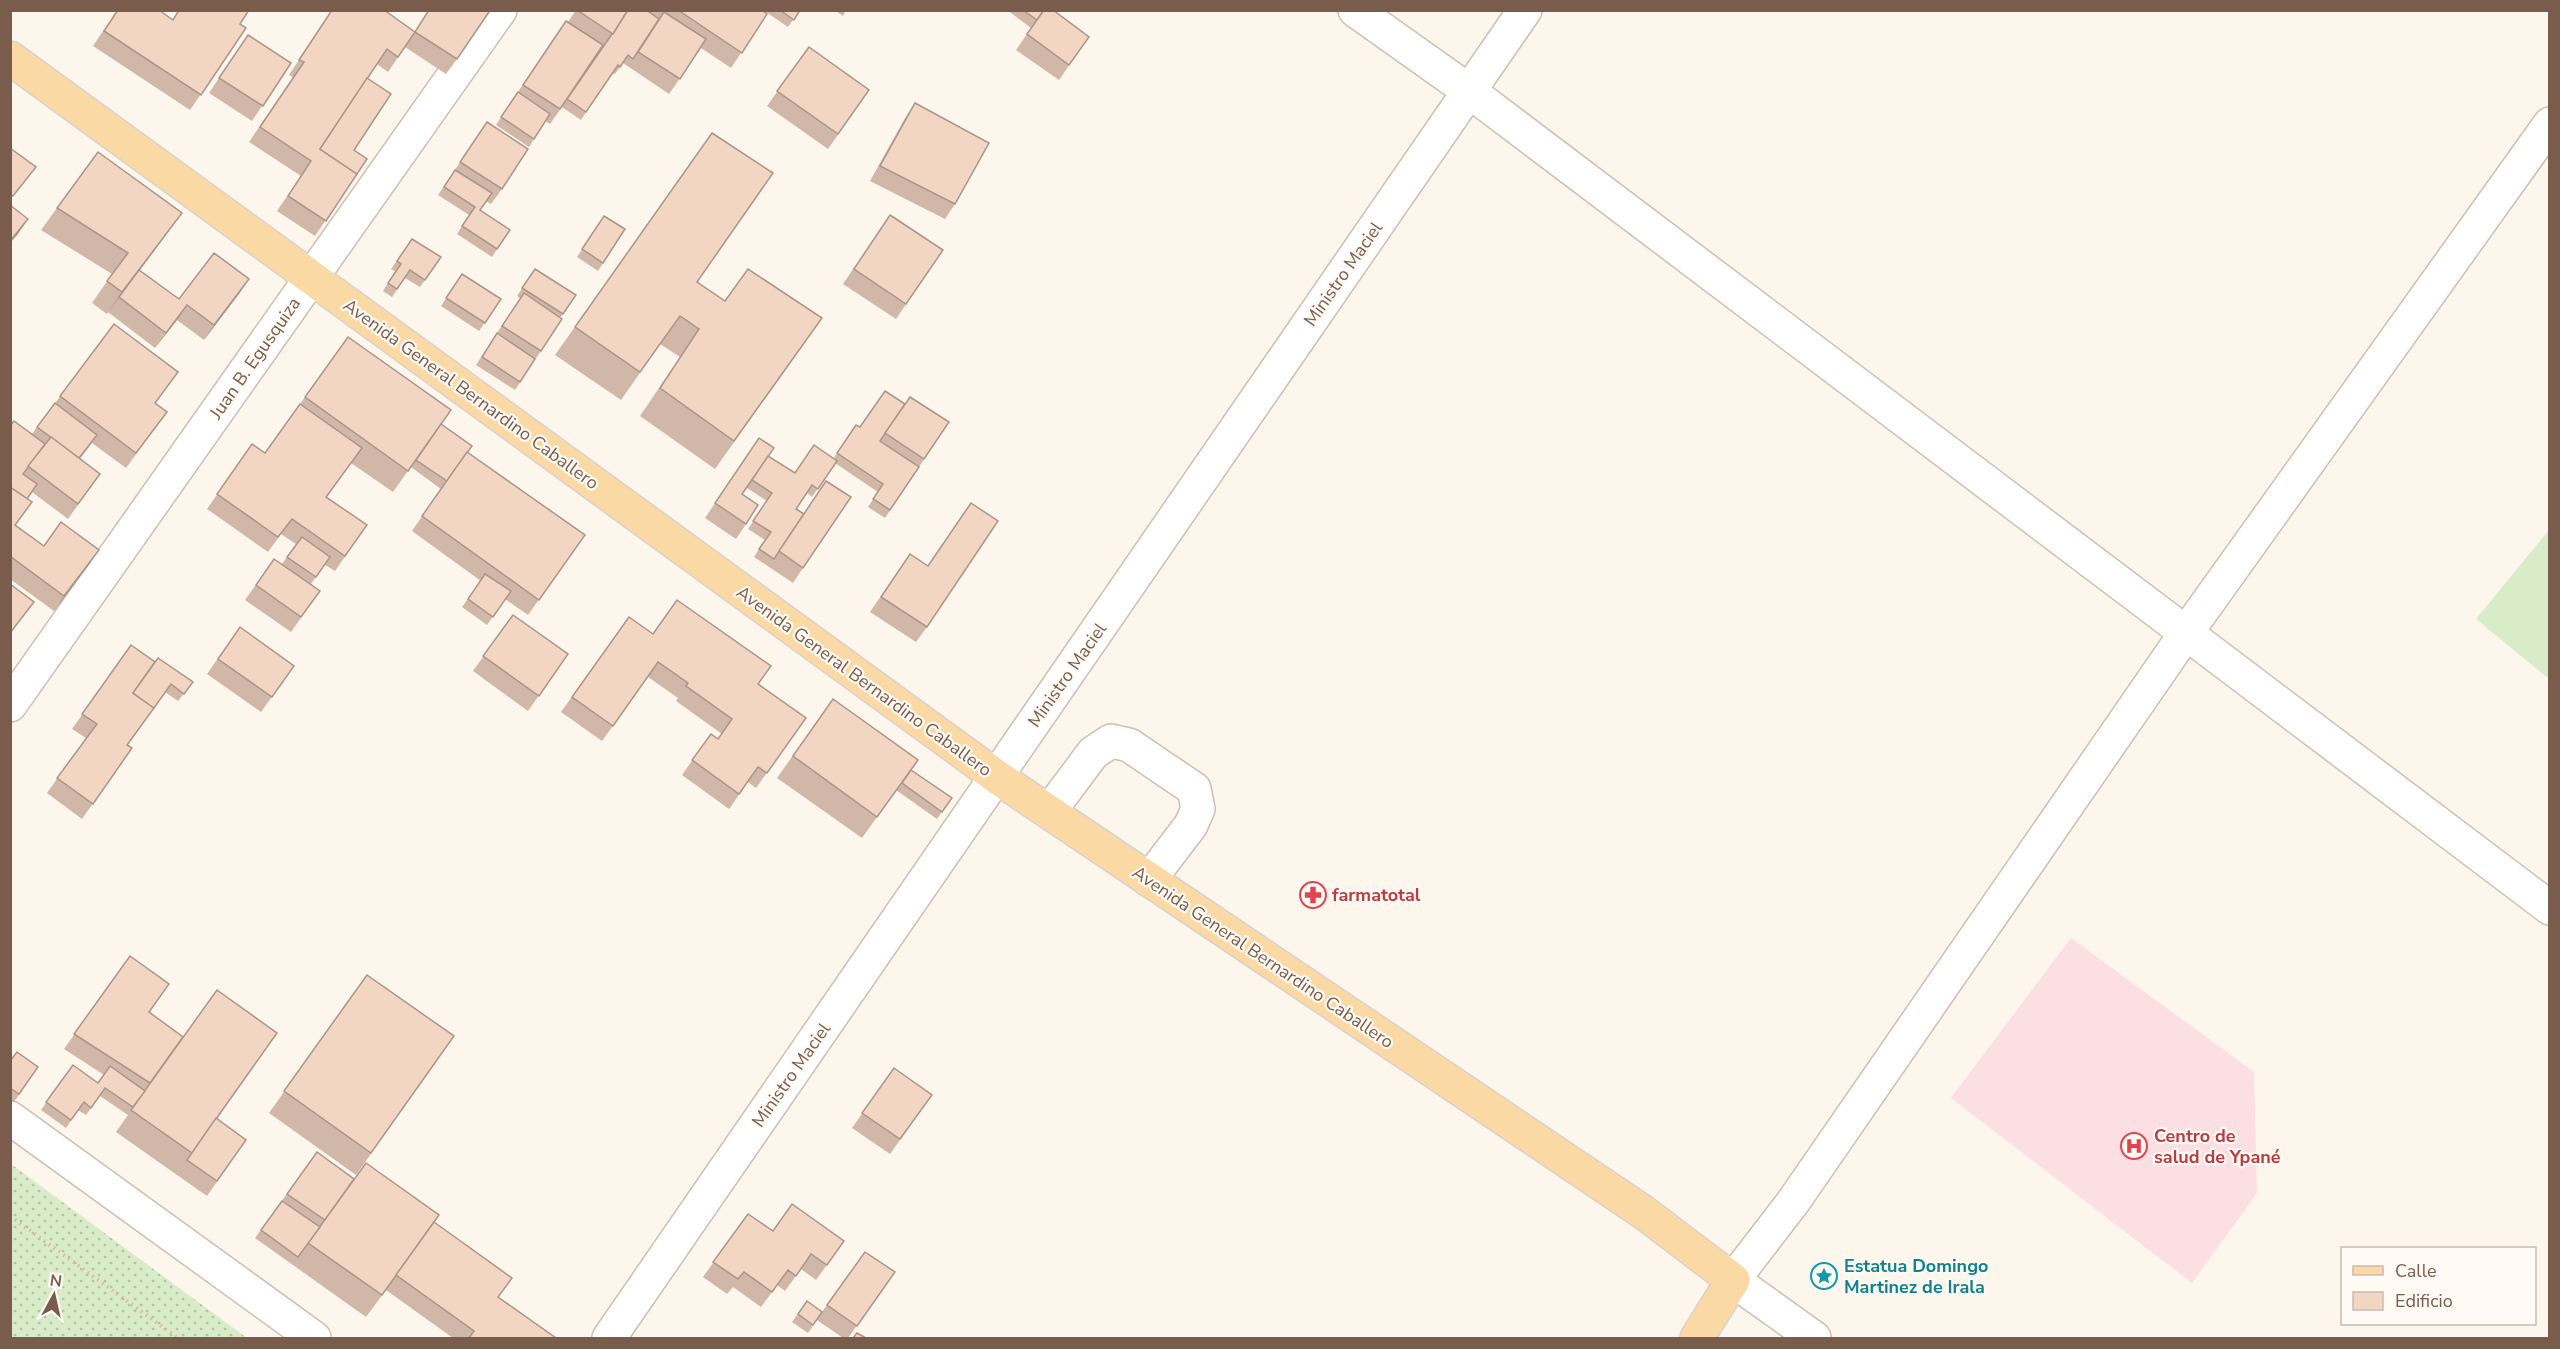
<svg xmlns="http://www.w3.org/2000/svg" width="2560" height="1349" viewBox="0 0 2560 1349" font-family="'Nunito Sans',sans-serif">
  <defs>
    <pattern id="grass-dots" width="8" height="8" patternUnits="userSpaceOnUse" patternTransform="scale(1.5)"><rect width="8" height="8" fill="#d8ecc9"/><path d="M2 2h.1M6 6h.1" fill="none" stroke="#b4c2a5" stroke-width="1.8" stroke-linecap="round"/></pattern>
  </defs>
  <rect width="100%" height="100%" fill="#fdf6ec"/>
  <path fill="#fbdfe3" d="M2071,938L2254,1072L2257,1193L2192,1283L1951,1098Z"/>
  <path fill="url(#grass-dots)" d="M11,1164L247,1338H11Z"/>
  <path fill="#d8ecc9" d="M2549,530V679L2476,619Z"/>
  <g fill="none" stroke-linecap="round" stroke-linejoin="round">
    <defs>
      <g id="minor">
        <path d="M1355,10L1469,91L2550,908"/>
        <path d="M10,705L500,10"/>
        <path d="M1049,812L1093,753L1111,741L1129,745L1194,789L1198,809L1191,825L1149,880"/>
        <path d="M10,1118L314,1338"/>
        <path d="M609,1338L1525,10"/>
        <path d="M1814,1338L1733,1280L1793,1202L2186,633L2550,124"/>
      </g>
      <path id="major" d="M10,58L997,777L1643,1212L1733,1280L1697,1338"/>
    </defs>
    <use href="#minor" stroke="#d1beb0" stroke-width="36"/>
    <use href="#major" stroke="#dad1cd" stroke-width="36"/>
    <path stroke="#d9b8a5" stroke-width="4" stroke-dasharray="1.5 4.5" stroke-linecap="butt" d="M10,1216L178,1338"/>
    <use href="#minor" stroke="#fff" stroke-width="33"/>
    <use href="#major" stroke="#fbd9a5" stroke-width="33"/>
  </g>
  <g fill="#d1b7a8" fill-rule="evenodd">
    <path d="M117,10L173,19L240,24L246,28L190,110L93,46Z"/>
    <path d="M332,10L384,11L457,59L446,74L405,47L388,72L377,64L367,78L354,150L357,174L315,236L277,211L301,176L249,142L293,77L289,75Z"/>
    <path d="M576,10H762L767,14L731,68L701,48L669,94L623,63L615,74L612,73L581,120L562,107L550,124L545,121L529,147L496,125L555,36L568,22ZM601,48V49L565,103Z"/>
    <path d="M763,10H800L788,27Z"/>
    <path d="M834,10H846L843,16Z"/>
    <path d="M1007,10H1053L1089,37L1059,80L1016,50L1031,28Z"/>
    <path d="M248,35L291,63L252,121L209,93Z"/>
    <path d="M809,47L869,90L828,149L767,106Z"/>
    <path d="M915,103L955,204L945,219L870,181L905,118Z"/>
    <path d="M487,122L502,189L491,204L486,201L480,210L497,249L492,257L457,234L469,215L438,195Z"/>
    <path d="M712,133L697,282L725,301L822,318L715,469L640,416L680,357L660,344L621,400L555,355Z"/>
    <path d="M57,208L166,235L140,270L179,299L249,279L204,340L177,320L155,348L108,312L109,311L107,314L92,303L112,274L41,230Z"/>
    <path d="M890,215L943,250L896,319L843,284Z"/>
    <path d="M604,216L625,229L598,271L577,257Z"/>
    <path d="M412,239L441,257L420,287L405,278L392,297L383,291L395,271L391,269Z"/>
    <path d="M535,269L563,314L560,318L562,319L515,390L476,365L520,298L517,296Z"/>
    <path d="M462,274L501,299L479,331L441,306Z"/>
    <path d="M114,324L155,404L167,412L126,468L92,443L80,459L100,474L68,519L32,492L27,499L15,525L44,546L99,550L54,611L10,579V426L32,434Z"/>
    <path d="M348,337L451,410L393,492L351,463L327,497L367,525L335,571L325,565L310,585L320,591L291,632L245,600L274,559L282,564L296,544L281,534L268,552L207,509L252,444L265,453Z"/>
    <path d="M905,404L949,422L885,518L868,507L878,492L835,463L812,497L807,493L796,509L803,568L793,583L754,557L765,540L748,529L767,501L747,488L742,494L746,524L736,539L705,518L759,438L768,456L795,473L834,458L856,425L860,427Z"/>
    <path d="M441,424L467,452L585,535L528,615L505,599L487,625L462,607L481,581L412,531L441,489L411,467Z"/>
    <path d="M910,554L928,566L927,627L916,642L870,612Z"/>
    <path d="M513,615L568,654L528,711L473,671Z"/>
    <path d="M629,617L653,634L758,684L806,718L756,788L748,782L729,809L682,775L711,734L718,739L722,734L676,701L678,698L648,677L602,741L561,712Z"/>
    <path d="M240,627L294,666L261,712L207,674Z"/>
    <path d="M131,645L155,662L158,658L193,682L178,701L165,692L127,745L132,748L82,819L47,793L86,738L72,729Z"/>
    <path d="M833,699L918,760L862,838L777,778Z"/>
    <path d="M911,770L952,798L937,819L896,790Z"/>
    <path d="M130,956L149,1012L217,1118L246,1140L207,1196L177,1175L178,1173L177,1175L116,1132L128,1115L100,1096L86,1115L78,1110L66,1128L41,1110L73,1065L98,1083L104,1075L64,1049Z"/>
    <path d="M367,975L454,1036L356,1175L269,1113Z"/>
    <path d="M10,1061L38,1067L14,1102L10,1100Z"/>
    <path d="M894,1068L932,1095L890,1154L852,1128Z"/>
    <path d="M317,1152L354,1179L434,1222L498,1297L556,1338H453L386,1290L366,1317L255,1238Z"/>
    <path d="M748,1214L773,1231L844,1241L816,1280L801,1269L785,1291L777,1285L761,1307L733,1287L727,1294L703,1277Z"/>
    <path d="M865,1252L895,1272L848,1338H843L817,1320L808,1333L792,1322L807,1301L822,1312Z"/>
  </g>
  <g fill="#aa9588">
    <path d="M182,213L166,235L107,314L122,292Z"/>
    <path d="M28,219L18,234L10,243V241Z"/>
    <path d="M249,279L239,294L204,340L214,325Z"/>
    <path d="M187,305L177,320L155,348L166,333Z"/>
    <path d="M99,550L89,565L54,611L64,596Z"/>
  </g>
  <g fill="#f3d5c3" stroke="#aa9588" stroke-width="1.5">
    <path d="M118,10H159L173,20L179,10H249L240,24L246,28L201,95L104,31Z"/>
    <path d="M332,10H384L415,32L429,10H487L489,12L457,59L415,32L398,57L387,49L320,149L357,174L326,221L288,196L311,161L260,127L304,62L299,60Z"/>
    <path d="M577,10H628L613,34Z"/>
    <path d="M628,10H646L659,19L633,59L628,55L620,67L618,65L586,112L567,99L612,34H613Z"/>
    <path d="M678,10H762L767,14L742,53Z"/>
    <path d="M780,10H800L794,20Z"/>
    <path d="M1023,10H1044L1037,20Z"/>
    <path d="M1044,10H1053L1089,37L1069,65L1027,34Z"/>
    <path d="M664,12L706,39L680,79L638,52Z"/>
    <path d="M566,21L603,45L560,109L523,85Z"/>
    <path d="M248,35L291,63L263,106L219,78Z"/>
    <path d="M809,47L869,90L838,134L777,91Z"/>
    <path d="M367,78L391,94L354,150L367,159L357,174L320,149Z"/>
    <path d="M518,92L550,114L534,139L501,117Z"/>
    <path d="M915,103L989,143L955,204L880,166Z"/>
    <path d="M487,122L528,149L502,189L460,162Z"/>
    <path d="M712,133L773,173L697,282L725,301L748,269L822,318L734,441L660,388L699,329L680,316L640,372L575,327Z"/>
    <path d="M10,148L36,167L13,196L10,194Z"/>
    <path d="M98,152L182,213L122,292L107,281L128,253L57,208Z"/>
    <path d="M455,170L492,193L480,210L510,230L497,249L462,226L475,207L444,187Z"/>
    <path d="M10,205L28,219L10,241Z"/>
    <path d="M890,215L943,250L906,304L854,269Z"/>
    <path d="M604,216L625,229L603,263L582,249Z"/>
    <path d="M412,239L441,257L425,280L410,270L397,289L388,283L401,264L397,261Z"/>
    <path d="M214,253L249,279L214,325L187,305L166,333L119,297L139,270L179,299Z"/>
    <path d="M535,269L576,295L563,314L522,288Z"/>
    <path d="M462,274L501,299L485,323L446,298Z"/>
    <path d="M524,293L562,319L541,351L502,326Z"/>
    <path d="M114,324L178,372L155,403L167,412L136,453L60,396Z"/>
    <path d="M497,333L535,359L520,382L482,357Z"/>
    <path d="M348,337L451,410L408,471L305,397Z"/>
    <path d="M885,391L905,404L880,441L919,467L890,510L873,499L883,484L837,453L856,425L860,427Z"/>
    <path d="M910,397L949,422L924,459L885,433Z"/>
    <path d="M55,403L97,435L79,458L37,427Z"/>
    <path d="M300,404L362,448L326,497L367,525L345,556L292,519L278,537L217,494L252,444L265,453Z"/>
    <path d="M14,421L45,444L23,474L37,484L27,499L10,487V426Z"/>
    <path d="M441,424L472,446L447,481L416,460Z"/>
    <path d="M51,437L100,474L78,504L28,466Z"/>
    <path d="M759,438L774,448L742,494L758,505L746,524L715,503Z"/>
    <path d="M814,445L837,461L818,489L812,485L796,509L804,514L774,559L759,549L771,532L753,521L772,493L752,480L768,456L795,473Z"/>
    <path d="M467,452L585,535L539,600L422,516Z"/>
    <path d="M826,481L851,497L803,568L779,551Z"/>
    <path d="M10,487L32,502L15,525L44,546L61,522L99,550L64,596L10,556Z"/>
    <path d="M971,503L998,521L927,627L881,597L910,554L928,566Z"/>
    <path d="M302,537L330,557L316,577L287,557Z"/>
    <path d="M274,559L320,591L301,617L256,585Z"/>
    <path d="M485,574L511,591L493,617L468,599Z"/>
    <path d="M10,584L34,602L10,633Z"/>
    <path d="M677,600L771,666L758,684L806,718L767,773L758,767L739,794L692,760L711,734L718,739L732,719L686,686L688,683L658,662L613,726L572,697L629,617L653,634Z"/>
    <path d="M513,615L568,654L539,696L483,656Z"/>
    <path d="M240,627L294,666L272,697L218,659Z"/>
    <path d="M131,645L155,662L133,693L154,708L127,745L132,748L93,804L57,778L97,724L82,714Z"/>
    <path d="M158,658L193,682L184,694L171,684L154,708L133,693Z"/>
    <path d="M833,699L918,760L877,817L793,756Z"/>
    <path d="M911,770L952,798L942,812L902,783Z"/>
    <path d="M130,956L169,984L149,1012L183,1037L150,1083L74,1034Z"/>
    <path d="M367,975L454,1036L371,1153L284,1091Z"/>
    <path d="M217,990L277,1033L192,1153L131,1110Z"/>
    <path d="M17,1052L38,1067L19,1094L10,1088V1061Z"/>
    <path d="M73,1065L98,1083L110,1066L145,1091L133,1107L105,1088L91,1108L84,1102L71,1120L46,1102Z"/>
    <path d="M894,1068L932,1095L900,1139L862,1113Z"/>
    <path d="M216,1118L246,1140L217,1181L187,1160Z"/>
    <path d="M317,1152L354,1179L325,1220L287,1194Z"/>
    <path d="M366,1163L439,1215L382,1295L308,1243Z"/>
    <path d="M282,1201L320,1227L298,1257L261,1230Z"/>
    <path d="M792,1204L844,1241L827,1265L811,1254L796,1276L788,1270L772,1292L744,1272L738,1279L713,1262L748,1214L773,1231Z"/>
    <path d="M434,1222L512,1278L498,1297L556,1338H469L474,1331L396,1275Z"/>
    <path d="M865,1252L895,1272L857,1326L827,1305Z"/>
    <path d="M807,1301L822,1312L813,1325L798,1314Z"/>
    <path d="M857,1333L866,1338H853Z"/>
  </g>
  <defs>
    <symbol id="pharmacy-ring" viewBox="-11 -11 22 22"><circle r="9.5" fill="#fffaf3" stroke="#e0444e" stroke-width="1.5"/><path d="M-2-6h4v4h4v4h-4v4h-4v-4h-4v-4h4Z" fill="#e0444e"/></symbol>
    <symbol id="hospital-ring" viewBox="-11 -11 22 22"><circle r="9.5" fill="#fffaf3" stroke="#e0444e" stroke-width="1.5"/><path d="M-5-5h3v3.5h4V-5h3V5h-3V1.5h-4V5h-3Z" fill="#e0444e"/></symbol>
    <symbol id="sight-ring" viewBox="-11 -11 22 22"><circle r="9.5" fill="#fffaf3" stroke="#0f9aa8" stroke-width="1.5"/><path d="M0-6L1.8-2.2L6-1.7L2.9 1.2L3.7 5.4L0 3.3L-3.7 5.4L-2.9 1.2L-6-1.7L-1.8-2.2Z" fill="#0f9aa8"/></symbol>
  </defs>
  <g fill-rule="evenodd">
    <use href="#pharmacy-ring" x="1298" y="880" width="30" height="30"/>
    <use href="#hospital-ring" x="2119" y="1131" width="30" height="30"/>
    <use href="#sight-ring" x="1809" y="1261" width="30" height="30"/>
  </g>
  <g text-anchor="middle" stroke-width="4.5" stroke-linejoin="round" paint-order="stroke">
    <g font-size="18" fill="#7a5c4d" stroke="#fffaf3">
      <text transform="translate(1343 274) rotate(-55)" y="6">Ministro Maciel</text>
      <text transform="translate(255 358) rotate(-55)" y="6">Juan B. Egusquiza</text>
      <text transform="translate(471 394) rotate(36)" y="6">Avenida General Bernardino Caballero</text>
      <text transform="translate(1067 675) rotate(-55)" y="6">Ministro Maciel</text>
      <text transform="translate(864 681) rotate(36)" y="6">Avenida General Bernardino Caballero</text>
      <text transform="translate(1263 957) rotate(34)" y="6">Avenida General Bernardino Caballero</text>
      <text transform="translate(791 1075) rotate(-55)" y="6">Ministro Maciel</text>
    </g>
    <g font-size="18" font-weight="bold" fill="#be3a42" stroke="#fffaf3" text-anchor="start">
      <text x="1332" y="901">farmatotal</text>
      <text x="2154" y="1142">Centro de<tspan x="2154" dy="21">salud de Ypané</tspan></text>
    </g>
    <g font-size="18" font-weight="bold" fill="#0d838f" stroke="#fffaf3" text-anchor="start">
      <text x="1844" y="1272">Estatua Domingo<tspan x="1844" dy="21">Martinez de Irala</tspan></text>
    </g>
  </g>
  <rect width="2560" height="1349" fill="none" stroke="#7a5c4d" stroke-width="24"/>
  <rect x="2341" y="1247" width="195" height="78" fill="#fffaf3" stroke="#cabbb1" stroke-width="1.5"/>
  <rect x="2353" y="1266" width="30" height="9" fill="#fbd9a5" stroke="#cabbb1" stroke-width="1.5"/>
  <text x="2395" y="1277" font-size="18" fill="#7a5c4d">Calle</text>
  <rect x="2353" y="1292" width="30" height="18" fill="#f3d5c3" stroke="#cabbb1" stroke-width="1.5"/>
  <text x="2395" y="1307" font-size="18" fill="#7a5c4d">Edificio</text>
  <g transform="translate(54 1295) rotate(8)" stroke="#fffaf3" stroke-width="4.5" paint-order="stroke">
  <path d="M0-4.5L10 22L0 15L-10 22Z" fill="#7a5c4d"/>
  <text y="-9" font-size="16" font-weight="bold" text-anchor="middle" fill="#7a5c4d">N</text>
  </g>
</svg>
